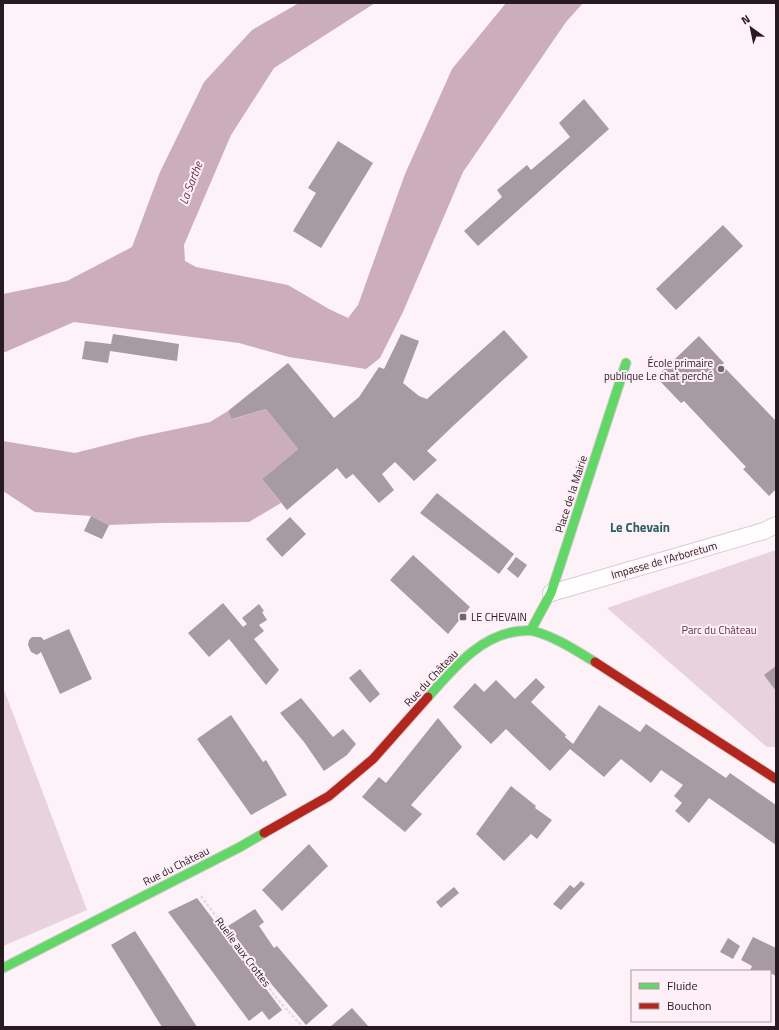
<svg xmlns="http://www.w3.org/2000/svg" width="779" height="1030" viewBox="0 0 779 1030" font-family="'Titillium Web',sans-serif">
  <rect width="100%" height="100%" fill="#fcf2f7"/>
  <g fill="#e8d2dc">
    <path d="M776,550V747H767L607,608Z"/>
    <path d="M3,687L87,910L3,946Z"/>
  </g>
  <g fill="#ccadbc">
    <path d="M299,3H375L274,68L231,135L184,245L185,261L196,267L288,285L329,309L348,318L358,305L405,174L452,69L506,3H583L566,22L463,172L403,312L380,358L366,369L289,357L239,343L74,322L3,353V294L67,281L132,247L160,172L204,82L252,30Z"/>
    <path d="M266,409L298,449L262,479L281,503L249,522L160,523L109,525L91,516L35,512L3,491V441L75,453L138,437L210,422L228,411L233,419Z"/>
  </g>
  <g fill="#a59ba0">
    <path d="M584,99L609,129L478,246L464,231L502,197L497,190L527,165L531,170L570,137L559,123Z"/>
    <path d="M338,141L373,163L321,248L293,231L316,193L308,188Z"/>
    <path d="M723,225L743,246L676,310L656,289Z"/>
    <path d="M504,330L528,357L453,426L427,451L437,460L414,481L395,462L382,474L394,490L379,503L353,474L346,479L337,468L287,510L262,479L298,449L266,409L232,419L228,411L288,363L334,418L359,397L379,367L384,369L401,334L419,341L403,383L419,396L427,399Z"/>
    <path d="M113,334L179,344L177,361L110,351L108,363L82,359L85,341L111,344Z"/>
    <path d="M699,336L724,363L722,365L776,421V489L769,496L743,469L746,467L684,401L681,403L656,377Z"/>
    <path d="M437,493L514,554L499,574L420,513Z"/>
    <path d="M91,516L109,525L102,539L84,531Z"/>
    <path d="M290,517L306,534L282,557L266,539Z"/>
    <path d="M413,555L470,607L448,634L390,580Z"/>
    <path d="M516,557L527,565L518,578L507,569Z"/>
    <path d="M223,603L243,627L247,624L242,618L259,604L264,611L262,612L267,620L259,625L264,631L254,639L279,670L266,685L229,639L209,657L188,633Z"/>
    <path d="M69,629L92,679L60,694L41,652L37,655L31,652L28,645L29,640L32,637H41L44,640Z"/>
    <path d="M776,666V691L764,675Z"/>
    <path d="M360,669L380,694L370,703L349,678Z"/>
    <path d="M536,678L545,687L531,702L566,735L565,737L573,744L599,705L640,732L646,724L726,778L730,773L776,805V845L709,798L689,823L675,811L682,803L674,796L683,785L661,770L651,783L621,759L604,777L570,749L550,771L506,729L491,744L453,707L475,683L484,692L496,680L515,699Z"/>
    <path d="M301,698L333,737L343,729L356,744L347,755L324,771L304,742L280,713Z"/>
    <path d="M231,715L263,762L266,760L287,795L251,815L197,739Z"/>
    <path d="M438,718L462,747L411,805L422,814L405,832L362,797L379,777L386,783Z"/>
    <path d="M511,786L536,806L535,808L552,820L537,839L531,834L504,861L476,834Z"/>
    <path d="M309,844L328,866L282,911L262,890Z"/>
    <path d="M581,881L585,884L561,910L553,904L570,885L574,888Z"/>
    <path d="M454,887L459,893L441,908L436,902Z"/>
    <path d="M197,898L282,1010L269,1020L262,1011L249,1021L168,912Z"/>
    <path d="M255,909L264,922L259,926L274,948L277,946L328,1006L306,1025L262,973L228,926Z"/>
    <path d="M135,931L197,1027H162L111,945Z"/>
    <path d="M753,937L776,948V976L770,973V971H750L752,966L741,960Z"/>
    <path d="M728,938L740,946L733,959L720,952Z"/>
    <path d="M352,1008L369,1027H330Z"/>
  </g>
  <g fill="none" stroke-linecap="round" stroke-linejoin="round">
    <defs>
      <path id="lane" d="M551,593L764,531L776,525"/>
      <g id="fast">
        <path d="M531,630L551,593L626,363"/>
        <path d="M428,697C453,669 480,635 520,631C524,631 529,630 533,631C556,637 575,650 595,662"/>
        <path d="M3,968L240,847L264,833"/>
      </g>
      <g id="jam">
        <path d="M595,662L776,779"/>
        <path d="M264,833L329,796L373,759L428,697"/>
      </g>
    </defs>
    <use href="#lane" stroke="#d8cdd3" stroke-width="18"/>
    <use href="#fast" stroke="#d8cdd3" stroke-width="11"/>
    <use href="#jam" stroke="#d8cdd3" stroke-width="11"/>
    <g stroke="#e1dedf" stroke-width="2.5" stroke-dasharray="3 2" stroke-linecap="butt">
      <path d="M770,705L776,710"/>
      <path d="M201,896L278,1000L303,1027"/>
    </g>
    <use href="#lane" stroke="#fffdfe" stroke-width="16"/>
    <use href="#fast" stroke="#63d668" stroke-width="9"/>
    <use href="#jam" stroke="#b3261e" stroke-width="9"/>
  </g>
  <g fill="#72666c" stroke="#ffeff6" stroke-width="1.5">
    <circle cx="721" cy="369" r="4"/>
    <rect x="459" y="613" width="8" height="8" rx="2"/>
  </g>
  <g text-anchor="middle" stroke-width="4" stroke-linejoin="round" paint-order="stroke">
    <g font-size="11" fill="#271a21" stroke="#ffeff6" text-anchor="end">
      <text x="713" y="367">École primaire<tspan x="713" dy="13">publique Le chat perché</tspan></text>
      <text x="471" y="621" text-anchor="start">LE CHEVAIN</text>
    </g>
    <g font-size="11" fill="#271a21" stroke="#ffeff6">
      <text transform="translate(571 494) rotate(-72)" y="4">Place de la Mairie</text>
      <text transform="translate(664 560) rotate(-16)" y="4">Impasse de l'Arboretum</text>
      <text transform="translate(431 678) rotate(-47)" y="4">Rue du Château</text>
      <text transform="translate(176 866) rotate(-27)" y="4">Rue du Château</text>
      <text transform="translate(243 952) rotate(53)" y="4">Ruelle aux Crottes</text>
    </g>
    <g font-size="11" fill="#65304c" stroke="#ffeff6">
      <text x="719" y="634">Parc du Château</text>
    </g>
    <g font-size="12" font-style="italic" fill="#66304d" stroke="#ffeff6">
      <text transform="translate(191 183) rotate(-69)" y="4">La Sarthe</text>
    </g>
    <g font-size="13" font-weight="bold" fill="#266062" stroke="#ffeff6">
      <text x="640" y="532">Le Chevain</text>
    </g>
  </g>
  <rect width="779" height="1030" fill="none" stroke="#271a21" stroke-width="8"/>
  <rect x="631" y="970" width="140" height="52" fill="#ffeff6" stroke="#a99aa1"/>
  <rect x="639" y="983" width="20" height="6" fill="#63d668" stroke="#a99aa1"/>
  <text x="667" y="990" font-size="12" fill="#271a21">Fluide</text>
  <rect x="639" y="1003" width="20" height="6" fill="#b3261e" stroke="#a99aa1"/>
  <text x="667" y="1010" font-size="12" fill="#271a21">Bouchon</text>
  <g transform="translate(751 28) rotate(327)" stroke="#ffeff6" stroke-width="3" paint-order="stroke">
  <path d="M0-3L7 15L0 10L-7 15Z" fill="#271a21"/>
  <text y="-6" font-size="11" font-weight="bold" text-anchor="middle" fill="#271a21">N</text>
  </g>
</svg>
